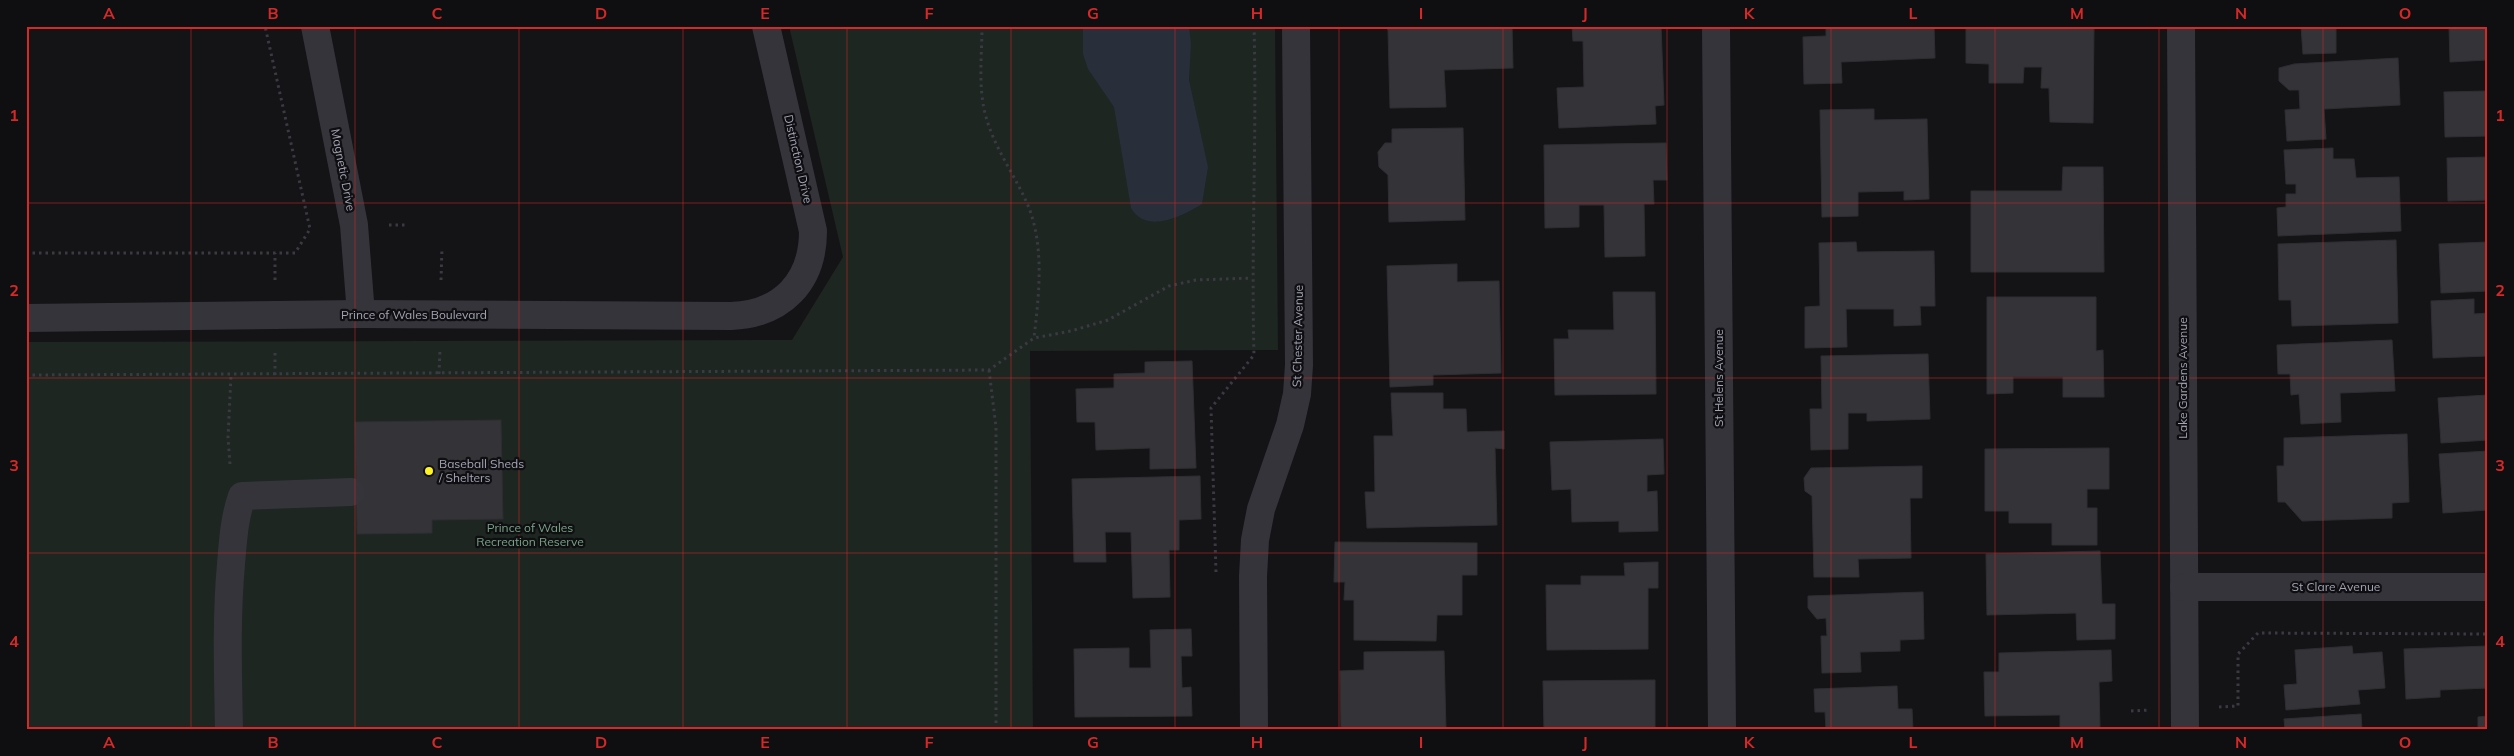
<svg xmlns="http://www.w3.org/2000/svg" width="2514" height="756" viewBox="0 0 2514 756" font-family="Mulish,sans-serif">
  <rect width="100%" height="100%" fill="#141416"/>
  <path fill="#1d2621" d="M789,26H1275L1278,350L1030,351L1033,730H26V342L792,340L843,257Z"/>
  <path fill="#292e3b" d="M1083,26H1189L1191,44L1189,80L1208,167L1202,204C1182,216 1147,235 1131,208L1114,107L1088,69L1083,54Z"/>
  <g fill="#343438" stroke="#2f2d32">
    <path d="M1384,26H1512L1513,68L1444,70L1446,107L1390,108L1388,30Z"/>
    <path d="M1572,26H1661L1664,105L1655,106L1656,124L1559,128L1557,88L1584,87L1583,41H1573Z"/>
    <path d="M1826,26H1934L1935,58L1841,62L1842,83L1804,84L1803,37L1826,36Z"/>
    <path d="M1966,26H2094L2093,123L2050,122L2049,88H2041L2042,67H2024L2023,83H1989V64L1966,63Z"/>
    <path d="M2301,26H2336V53L2303,54Z"/>
    <path d="M2449,26H2488V82L2486,60L2450,62Z"/>
    <path d="M2398,58L2400,105L2324,109L2326,139L2287,141L2285,110L2300,109L2299,90H2289L2279,81V68L2294,64Z"/>
    <path d="M2488,91V136L2445,137L2444,92Z"/>
    <path d="M1874,109V120L1927,119L1929,199L1904,200V191L1858,192V216L1822,217L1820,110Z"/>
    <path d="M1463,128L1465,220L1389,222L1388,175L1379,167L1378,152L1385,143H1392V129Z"/>
    <path d="M1666,143L1667,180H1653L1654,204H1644L1645,256L1605,257L1604,205H1579V227L1545,228L1544,145Z"/>
    <path d="M2333,148V159H2354L2356,178L2399,177L2401,231L2278,236L2277,208L2286,207V194H2296V184H2286L2284,150Z"/>
    <path d="M2488,157V200L2448,201L2447,158Z"/>
    <path d="M2063,167H2103L2104,272H1971V191H2062Z"/>
    <path d="M2396,240L2398,323L2292,326L2291,300H2279L2278,244Z"/>
    <path d="M1856,242L1857,252L1934,251L1935,306H1920L1921,325L1894,326V309H1846L1847,347L1805,348V307L1820,306L1819,243Z"/>
    <path d="M2488,242V291L2441,293L2439,244Z"/>
    <path d="M1457,264V282L1499,281L1501,373L1433,375V385L1390,387L1387,266Z"/>
    <path d="M1613,292H1655L1656,394L1555,395L1554,339H1569L1568,330H1614Z"/>
    <path d="M1987,297H2096V351L2103,350L2104,397H2063V377H2013V393L1987,394Z"/>
    <path d="M2474,299V314L2488,313V356L2433,358L2431,301Z"/>
    <path d="M2392,340L2395,391L2340,393L2341,422L2301,424L2299,394L2291,395L2290,374H2278L2277,345Z"/>
    <path d="M1928,354L1930,419L1867,421V413H1848V449L1811,450L1810,409H1822L1821,356Z"/>
    <path d="M1192,361L1196,468L1150,469V448L1096,450L1095,422H1077L1076,389L1114,388V374L1145,373V362Z"/>
    <path d="M1391,393H1443V409H1466L1467,432L1504,431V449L1495,448L1497,525L1367,528L1365,492H1375L1374,436H1393Z"/>
    <path d="M2488,395V440L2441,443L2438,398Z"/>
    <path d="M501,420L503,519L432,520V533L357,534L355,422Z"/>
    <path d="M2407,434L2409,502L2392,503V518L2302,521L2285,502H2278L2277,466H2284V438Z"/>
    <path d="M1663,439L1664,474L1647,475V492L1657,491L1658,531L1619,532V521L1572,522L1571,489L1552,490L1550,442Z"/>
    <path d="M2109,448V489H2087V508H2097V545H2052V523H2009V511H1985V449Z"/>
    <path d="M2488,451V510L2443,513L2439,454Z"/>
    <path d="M1922,466V498H1910L1911,558L1858,559L1859,577H1814L1812,496L1805,491L1804,478L1811,468Z"/>
    <path d="M1200,476L1201,519L1179,520V550H1169L1170,597L1133,598L1131,532H1105L1106,562H1074L1072,479Z"/>
    <path d="M1335,542L1477,543V575H1462V615H1437L1436,641L1354,640V600H1344L1345,582H1334Z"/>
    <path d="M2100,551L2102,604H2115V639L2077,640L2076,613L1987,615L1986,554Z"/>
    <path d="M1658,562V588H1648V649L1547,650L1546,585H1581V576H1625L1624,563Z"/>
    <path d="M1923,592L1924,639L1900,640V651L1860,652L1861,672L1822,673L1821,636H1827L1826,618L1817,619L1808,608V596Z"/>
    <path d="M1191,629L1192,656H1181L1182,688L1191,687L1192,716L1075,717L1074,649L1129,648V668H1151L1150,630Z"/>
    <path d="M2352,646L2353,654L2382,652L2385,688L2358,690L2360,704L2286,710L2284,685L2297,684L2295,650Z"/>
    <path d="M2488,646V688L2440,690V697L2406,699L2404,649Z"/>
    <path d="M2111,650L2112,681L2099,682L2100,730H2060V715L1985,716L1984,672H1999V653Z"/>
    <path d="M1444,651L1446,730H1341L1340,671L1364,670V652Z"/>
    <path d="M1655,680V730H1544L1543,681Z"/>
    <path d="M1897,686L1898,709H1912L1913,730H1826L1825,712H1815L1814,689Z"/>
    <path d="M2361,714L2362,730H2285L2284,719Z"/>
    <path d="M2488,716V730H2478V717Z"/>
  </g>
  <g fill="none" stroke-linecap="round" stroke-linejoin="round">
    <g stroke="#3a3a42" stroke-width="3" stroke-dasharray="2.5 4" stroke-linecap="butt">
      <path d="M982,26C982,55 978,85 985,113C993,146 1013,172 1027,203C1045,245 1039,294 1034,338"/>
      <path d="M389,225H405"/>
      <path d="M26,253H295L310,229L265,26"/>
      <path d="M275,280V253"/>
      <path d="M441,280L442,248"/>
      <path d="M989,370L996,427V730"/>
      <path d="M439,374L440,349"/>
      <path d="M26,375L989,370L1034,338L1071,331L1108,320L1169,286L1196,280L1252,278"/>
      <path d="M275,375V349"/>
      <path d="M230,464L228,438L231,375"/>
      <path d="M1216,572L1211,408L1254,355C1251,245 1257,136 1254,26"/>
      <path d="M2219,707L2238,706V654L2258,633L2488,634"/>
      <path d="M2131,711L2150,710"/>
    </g>
    <g stroke="#35343b" stroke-width="28">
      <path d="M315,26L354,225L361,314"/>
      <path d="M1716,26L1722,730"/>
      <path d="M2181,26L2185,730"/>
      <path d="M26,318L361,314L731,316C782,314 813,282 813,231L766,26"/>
      <path d="M2184,587H2488"/>
      <path d="M229,730C228,674 226,619 231,564C233,541 234,519 242,496L351,492"/>
      <path d="M1254,730L1253,576L1255,540L1261,509L1290,425L1297,394L1299,365L1296,26"/>
    </g>
  </g>
  <path fill="none" stroke="#d62828" stroke-width="1" stroke-opacity="0.55" d="M191,26V730M355,26V730M519,26V730M683,26V730M847,26V730M1011,26V730M1175,26V730M1339,26V730M1503,26V730M1667,26V730M1831,26V730M1995,26V730M2159,26V730M2323,26V730M26,203H2488M26,378H2488M26,553H2488"/>
  <circle fill="#fff522" stroke="#0f0f11" stroke-width="2" cx="429" cy="471" r="5"/>
  <g text-anchor="middle" stroke-width="4.5" stroke-linejoin="round" paint-order="stroke">
    <g font-size="12" fill="#a4a4b7" stroke="#0f0f11">
      <text transform="translate(798 159) rotate(77)" y="4">Distinction Drive</text>
      <text transform="translate(343 170) rotate(79)" y="4">Magnetic Drive</text>
      <text x="414" y="319">Prince of Wales Boulevard</text>
      <text transform="translate(1298 336) rotate(-89)" y="4">St Chester Avenue</text>
      <text transform="translate(1719 378) rotate(-90)" y="4">St Helens Avenue</text>
      <text transform="translate(2183 378) rotate(-90)" y="4">Lake Gardens Avenue</text>
      <text x="2336" y="591">St Clare Avenue</text>
    </g>
    <g font-size="12" fill="#a4a4b7" stroke="#0f0f11" text-anchor="start">
      <text x="439" y="468">Baseball Sheds<tspan x="439" dy="14">/ Shelters</tspan></text>
    </g>
    <g font-size="12" fill="#79a488" stroke="#0f0f11">
      <text x="530" y="532">Prince of Wales<tspan x="530" dy="14">Recreation Reserve</tspan></text>
    </g>
  </g>
  <rect width="2514" height="756" fill="none" stroke="#0f0f11" stroke-width="55"/>
  <rect x="28" y="28" width="2458" height="700" fill="none" stroke="#d62828" stroke-width="2"/>
  <g font-size="16" text-anchor="middle" font-weight="bold" fill="#d62828">
    <text x="109" y="19">A</text>
    <text x="273" y="19">B</text>
    <text x="437" y="19">C</text>
    <text x="601" y="19">D</text>
    <text x="765" y="19">E</text>
    <text x="929" y="19">F</text>
    <text x="1093" y="19">G</text>
    <text x="1257" y="19">H</text>
    <text x="1421" y="19">I</text>
    <text x="1585" y="19">J</text>
    <text x="1749" y="19">K</text>
    <text x="1913" y="19">L</text>
    <text x="2077" y="19">M</text>
    <text x="2241" y="19">N</text>
    <text x="2405" y="19">O</text>
    <text x="14" y="121">1</text>
    <text x="2500" y="121">1</text>
    <text x="14" y="296">2</text>
    <text x="2500" y="296">2</text>
    <text x="14" y="471">3</text>
    <text x="2500" y="471">3</text>
    <text x="14" y="647">4</text>
    <text x="2500" y="647">4</text>
    <text x="109" y="748">A</text>
    <text x="273" y="748">B</text>
    <text x="437" y="748">C</text>
    <text x="601" y="748">D</text>
    <text x="765" y="748">E</text>
    <text x="929" y="748">F</text>
    <text x="1093" y="748">G</text>
    <text x="1257" y="748">H</text>
    <text x="1421" y="748">I</text>
    <text x="1585" y="748">J</text>
    <text x="1749" y="748">K</text>
    <text x="1913" y="748">L</text>
    <text x="2077" y="748">M</text>
    <text x="2241" y="748">N</text>
    <text x="2405" y="748">O</text>
  </g>
</svg>
